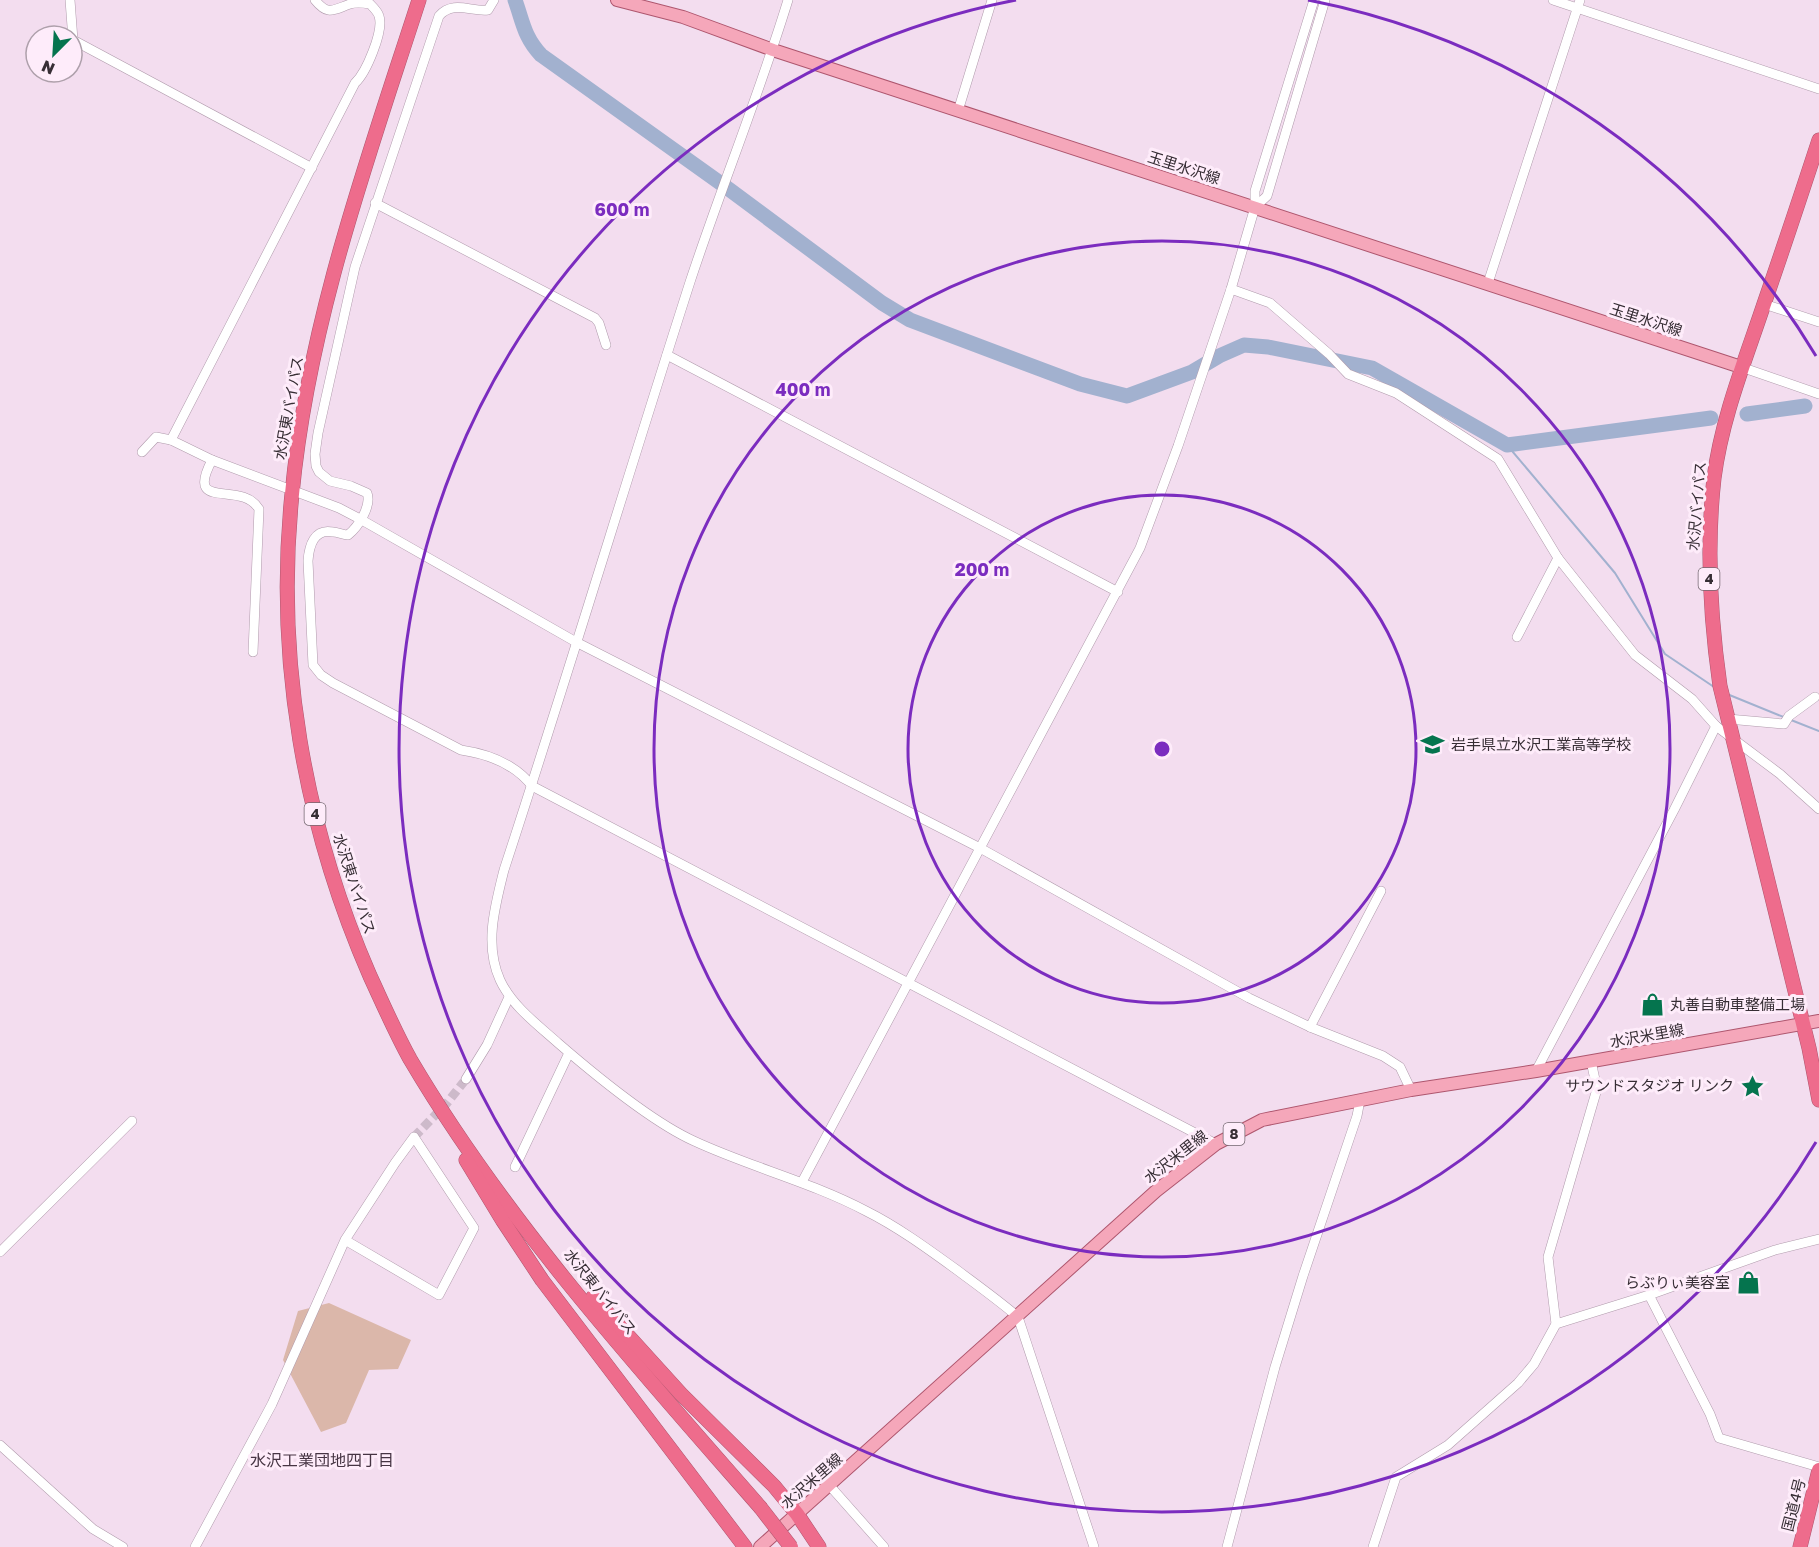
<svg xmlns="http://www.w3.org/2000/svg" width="1819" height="1547" viewBox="0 0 1819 1547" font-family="'Golos Text','Noto Sans JP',sans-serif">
  <rect width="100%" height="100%" fill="#f3ddef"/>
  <path fill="#dbb7aa" d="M329,1303L411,1340L398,1369L369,1370L346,1423L321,1432L283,1360L298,1311Z"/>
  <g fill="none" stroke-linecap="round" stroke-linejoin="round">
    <g stroke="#a2b1cf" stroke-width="2">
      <path d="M1507,445L1615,573L1665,654L1714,687"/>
      <path d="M1727,694L1786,718"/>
      <path d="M1791,720L1819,731"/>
    </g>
    <g stroke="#a2b1cf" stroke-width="15">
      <path d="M515,0C523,22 524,37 541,55L730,190L882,303L910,320L1080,384L1127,396L1192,372L1219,356L1244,345L1268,347L1372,368L1507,445L1711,418"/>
      <path d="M1747,414L1805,406"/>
    </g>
    <path stroke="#cdbaca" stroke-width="9" stroke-dasharray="9 4.5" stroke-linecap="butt" d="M414,1137L447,1103L466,1079"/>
    <defs>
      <g id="minor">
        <path d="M70,0L73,40L312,168"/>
        <path d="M494,0L488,10C471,12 453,0 439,16L355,267L318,433L315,454L316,466L319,472L330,481L351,486L367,493C372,506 358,527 348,535C343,535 338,532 333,532C314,528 309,546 308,561L313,665L321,675L333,683L461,750C488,754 515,764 532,786L1216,1144"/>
        <path d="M788,0C759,95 721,188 690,282C627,478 568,675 504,870C495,906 484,945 500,980C512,1006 538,1025 558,1043C595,1075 650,1121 694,1141C750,1167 811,1182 866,1211C898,1227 928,1249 957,1270C977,1285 998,1300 1018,1317L1094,1547"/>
        <path d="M1553,0L1819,89"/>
        <path d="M958,111L992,0"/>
        <path d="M375,203L595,318L599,323L606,345"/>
        <path d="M1255,207L1267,196L1325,0"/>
        <path d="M1488,283L1580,0"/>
        <path d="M1231,289L1270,303L1329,354L1348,374L1396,393L1498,459L1558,558L1635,655L1692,699L1716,726L1780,774L1819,809"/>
        <path d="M1764,304L1819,322"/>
        <path d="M667,355L1118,592"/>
        <path d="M1741,367L1819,394"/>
        <path d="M171,440L355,83C366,73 384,31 379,16C378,12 373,7 370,4C364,3 356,2 350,4C333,10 328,16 315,0"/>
        <path d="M142,452L156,437L171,440L212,460L339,508L360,519L576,642L980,848L1249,998L1310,1027L1383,1056L1400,1067L1411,1090"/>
        <path d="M212,460C184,513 241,479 259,509L253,652"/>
        <path d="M1517,637L1558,558"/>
        <path d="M1728,719L1784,724L1789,716L1815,697"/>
        <path d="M1310,1027L1381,891"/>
        <path d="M1536,1071L1674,810L1716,726"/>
        <path d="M466,1079L487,1045L509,997"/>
        <path d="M515,1167L569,1053"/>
        <path d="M802,1182L1140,548L1178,446L1231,289L1255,207V191L1314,0"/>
        <path d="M0,1252L132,1121"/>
        <path d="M1649,1295L1710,1414L1719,1438L1819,1467"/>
        <path d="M1556,1324L1649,1295L1775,1250L1819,1239"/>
        <path d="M0,1445L93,1529L123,1547"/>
        <path d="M830,1486L884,1547"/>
        <path d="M195,1547L272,1404L345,1240L395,1163L414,1137L474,1228L439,1295L345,1240"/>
        <path d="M1227,1547L1275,1367L1303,1276L1357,1116L1360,1100"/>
        <path d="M1373,1547L1396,1477L1448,1445L1518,1383L1534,1364L1556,1324L1548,1257L1597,1089L1591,1061"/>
      </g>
      <g id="major">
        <path d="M617,0L683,17L773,50L1741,367"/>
        <path d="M760,1547L1156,1191L1216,1144L1262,1120L1411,1090L1536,1071L1819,1021"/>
      </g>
      <g id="highway">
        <path d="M419,0C367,161 308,324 292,494C275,658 304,825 370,976C383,1004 395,1032 410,1059C506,1222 636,1365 760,1507"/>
        <path d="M1819,140C1801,195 1783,249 1764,304C1745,361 1722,417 1714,478C1706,549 1710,616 1720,686L1809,1048L1819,1100"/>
        <path d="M466,1160L503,1221L542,1280L745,1547"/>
        <path d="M593,1297L681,1394L774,1486L797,1514L819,1547"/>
        <path d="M1800,1547L1819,1470"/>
      </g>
    </defs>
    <use href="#minor" stroke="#b09bac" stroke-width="10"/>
    <use href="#major" stroke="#ae566e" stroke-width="14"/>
    <use href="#highway" stroke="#ae566e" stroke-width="15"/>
    <use href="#minor" stroke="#fff" stroke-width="9"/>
    <use href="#major" stroke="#f5a7ba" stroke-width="12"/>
    <use href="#highway" stroke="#ee6c8c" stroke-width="14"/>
    <defs>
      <path id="highway-bridge" d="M760,1507L791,1547"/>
    </defs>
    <use href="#highway-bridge" stroke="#ae566e" stroke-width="15" stroke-linecap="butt"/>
    <use href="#highway-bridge" stroke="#ee6c8c" stroke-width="14"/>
  </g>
  <g fill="none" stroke="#7b2cbf" stroke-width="3">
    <circle cx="1162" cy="749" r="254"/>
    <circle cx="1162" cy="749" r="508"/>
    <path d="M1816 1142A763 763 0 1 1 1016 0M1308 0A763 763 0 0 1 1816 356"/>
  </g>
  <defs>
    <symbol id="school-bare" viewBox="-9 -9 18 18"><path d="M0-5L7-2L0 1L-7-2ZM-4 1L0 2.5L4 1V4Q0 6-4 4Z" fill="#05744e" stroke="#feecfa" stroke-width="2.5" paint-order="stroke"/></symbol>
    <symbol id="shop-bare" viewBox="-9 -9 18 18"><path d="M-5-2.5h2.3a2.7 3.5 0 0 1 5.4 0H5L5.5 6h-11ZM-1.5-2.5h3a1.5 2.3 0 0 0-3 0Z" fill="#05744e" stroke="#feecfa" stroke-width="2.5" paint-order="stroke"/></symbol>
    <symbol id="sight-bare" viewBox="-9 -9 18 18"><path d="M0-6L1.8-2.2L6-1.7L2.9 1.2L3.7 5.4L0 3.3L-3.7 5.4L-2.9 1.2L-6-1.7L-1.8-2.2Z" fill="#05744e" stroke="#feecfa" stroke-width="2.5" paint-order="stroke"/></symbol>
  </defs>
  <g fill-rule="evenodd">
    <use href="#school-bare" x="1416" y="728" width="33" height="33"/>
    <use href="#shop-bare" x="1636" y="988" width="33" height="33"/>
    <use href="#sight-bare" x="1736" y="1070" width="33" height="33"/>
    <use href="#shop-bare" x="1732" y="1266" width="33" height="33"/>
  </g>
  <g text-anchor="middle" stroke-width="6" stroke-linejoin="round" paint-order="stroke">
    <g fill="#feecfa" stroke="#736770" stroke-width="1.5">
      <rect x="1698.5" y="568" width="21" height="22" rx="4.5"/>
      <rect x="304.5" y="803" width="21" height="22" rx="4.5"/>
      <rect x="1223.5" y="1123" width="21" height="22" rx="4.5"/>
    </g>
    <g font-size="14" font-weight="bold" fill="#372e35">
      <text x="1709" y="584">4</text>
      <text x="315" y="819">4</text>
      <text x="1234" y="1139">8</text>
    </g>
    <g font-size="15" fill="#372e35" stroke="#feecfa">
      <text transform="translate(1184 168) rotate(18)" y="5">玉里水沢線</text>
      <text transform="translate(1646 320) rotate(18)" y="5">玉里水沢線</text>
      <text transform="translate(289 408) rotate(-80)" y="5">水沢東バイパス</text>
      <text transform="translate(1697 506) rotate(-85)" y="5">水沢バイパス</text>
      <text transform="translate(354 884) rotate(72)" y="5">水沢東バイパス</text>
      <text transform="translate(1647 1036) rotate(-10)" y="5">水沢米里線</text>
      <text transform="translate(1176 1157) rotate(-38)" y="5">水沢米里線</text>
      <text transform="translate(600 1292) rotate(51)" y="5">水沢東バイパス</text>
      <text transform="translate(812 1481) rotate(-41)" y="5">水沢米里線</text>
      <text transform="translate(1794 1505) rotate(-76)" y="5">国道4号</text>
    </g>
    <g font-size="15" fill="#372e35" stroke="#feecfa" text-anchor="start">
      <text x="1451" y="750">岩手県立水沢工業高等学校</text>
      <text x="1670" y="1010">丸善自動車整備工場</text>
      <text x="1734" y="1091" text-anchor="end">サウンドスタジオ リンク</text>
      <text x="1730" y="1288" text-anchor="end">らぶりぃ美容室</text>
    </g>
    <g font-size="16" fill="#473544" stroke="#feecfa">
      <text x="322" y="1466">水沢工業団地四丁目</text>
    </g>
  </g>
  <circle cx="1162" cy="749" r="9" fill="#7b2cbf" stroke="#feecfa" stroke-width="3"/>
  <g font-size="18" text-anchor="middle" font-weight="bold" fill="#7b2cbf" stroke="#feecfa" stroke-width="6" stroke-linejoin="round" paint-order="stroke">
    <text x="622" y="216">600 m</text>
    <text x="803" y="396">400 m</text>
    <text x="982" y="576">200 m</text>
  </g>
  <g transform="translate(54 54) rotate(204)"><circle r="28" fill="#feecfa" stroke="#aea0ab" stroke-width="1.5"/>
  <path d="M0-4.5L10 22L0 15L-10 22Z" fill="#05744e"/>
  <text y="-9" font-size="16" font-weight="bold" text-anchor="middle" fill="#372e35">N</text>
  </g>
</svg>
